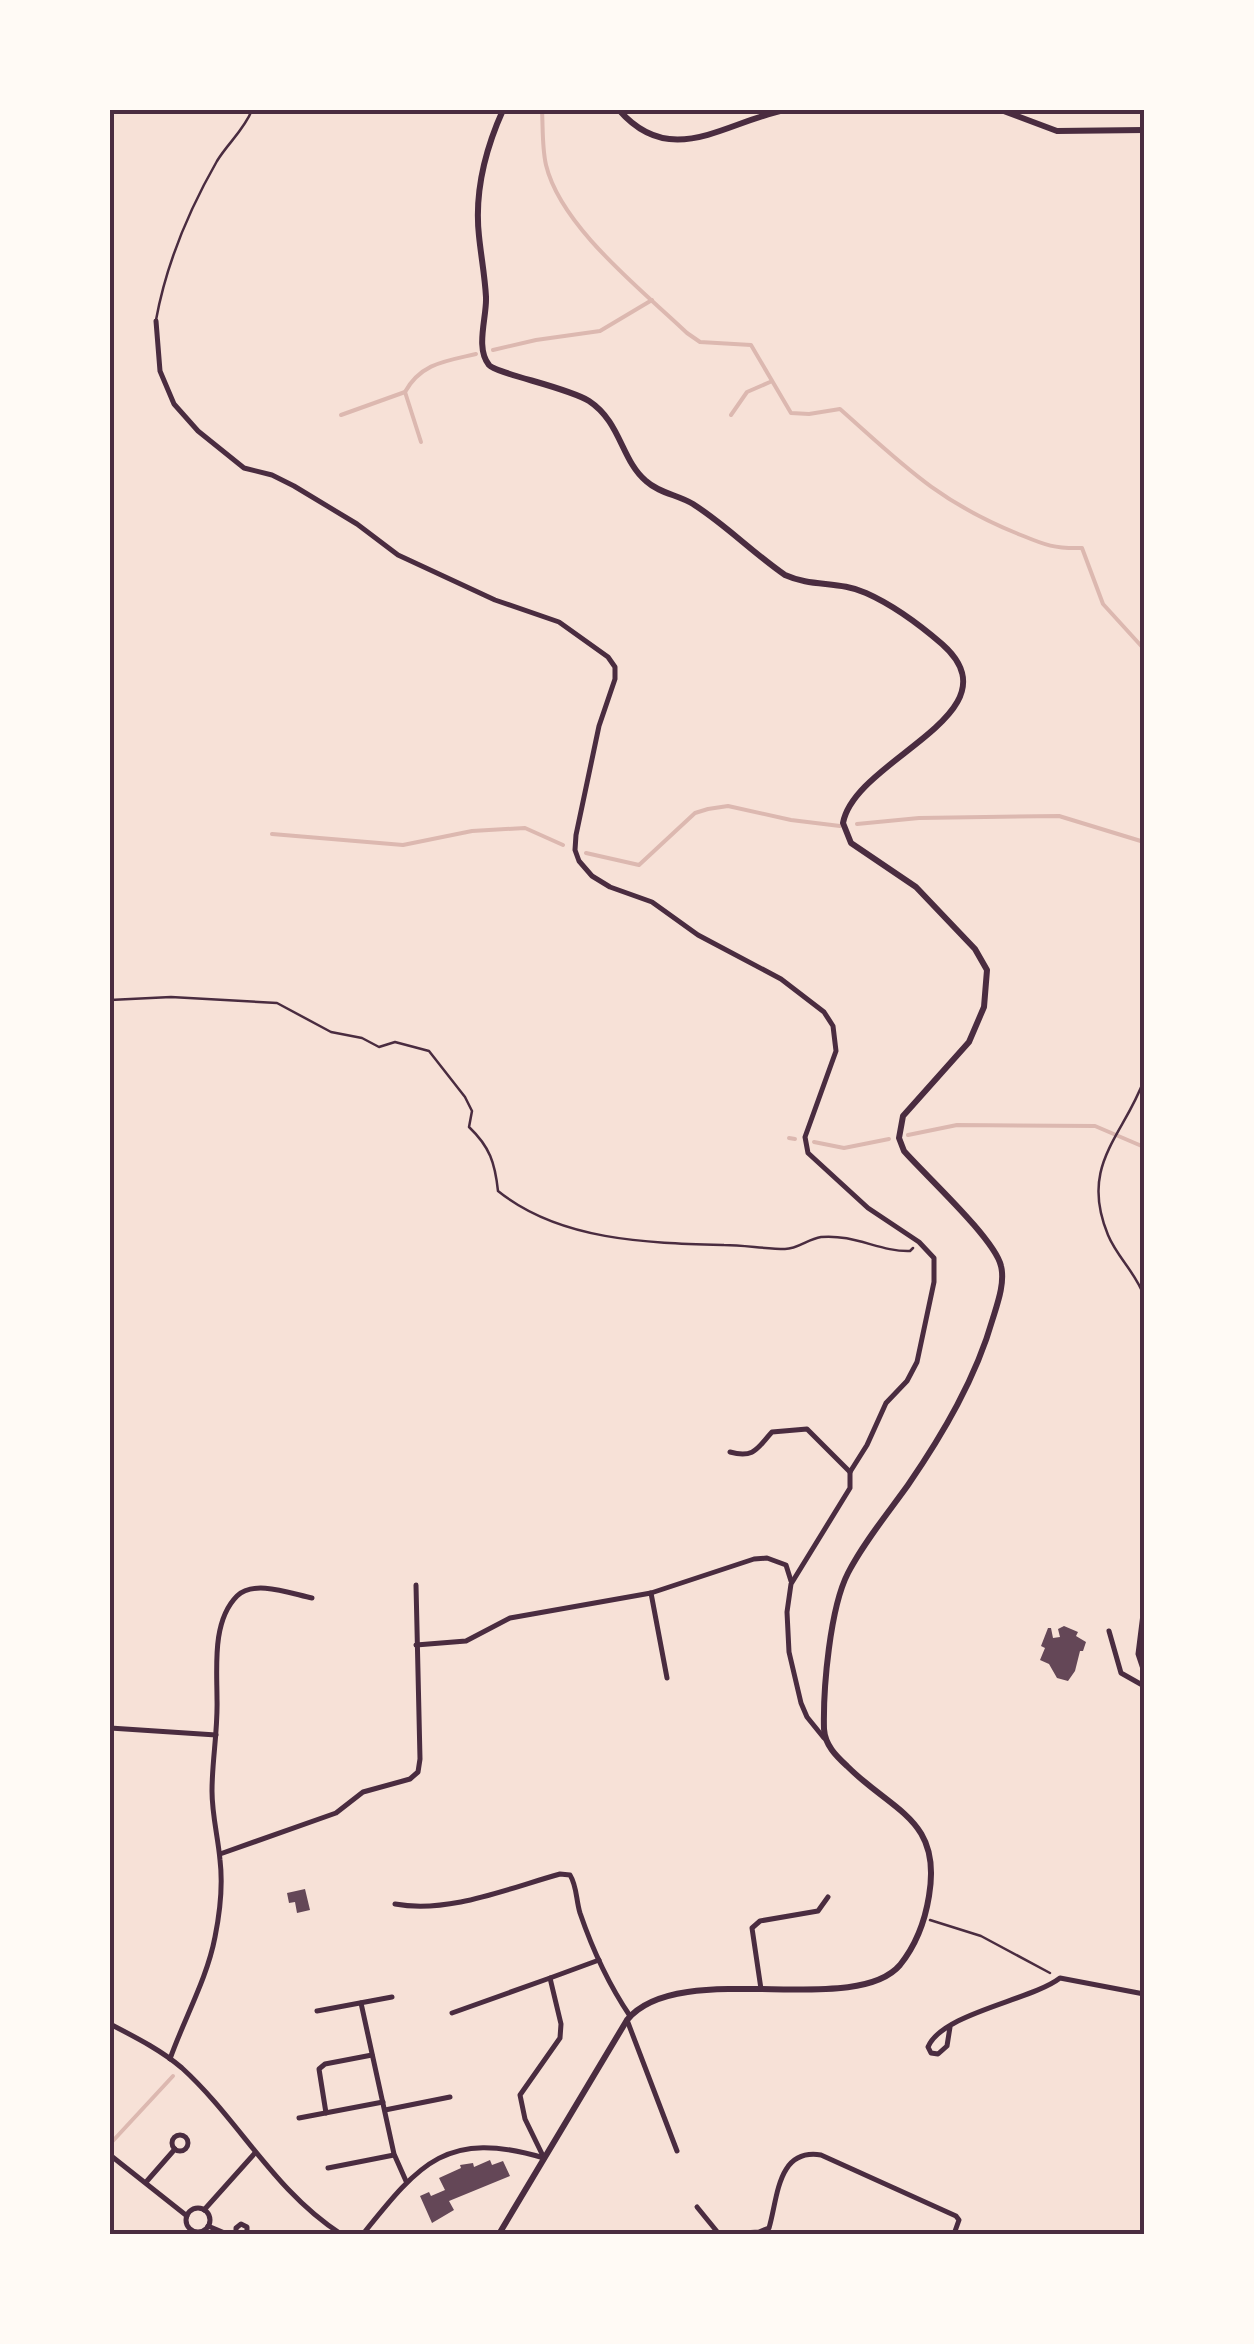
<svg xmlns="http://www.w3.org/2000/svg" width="1254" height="2344" viewBox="0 0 1254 2344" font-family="Rubik,sans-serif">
  <rect width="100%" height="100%" fill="#f7e1d7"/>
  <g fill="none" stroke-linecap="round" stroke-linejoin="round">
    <g stroke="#dcb8b0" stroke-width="4">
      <path d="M542,110C543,128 542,148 546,165C561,227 642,290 687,333L700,342L751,345L791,413L809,414L840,409C901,463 937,501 1016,533C1043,544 1052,549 1082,548L1103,604L1144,649"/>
      <path d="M493,350L536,340L600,331L652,300"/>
      <path d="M405,392L421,442"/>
      <path d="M341,415L405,392C421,363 446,361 476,354"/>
      <path d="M731,415L747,392L770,382"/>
      <path d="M857,824L919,818L1059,816L1144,842"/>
      <path d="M272,834L403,845L472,831L525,828L563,845"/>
      <path d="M586,853L639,865L695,813L708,809L728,806L791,820L840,826"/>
      <path d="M908,1135L957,1125L1095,1126L1144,1147"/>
      <path d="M789,1138L795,1139"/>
      <path d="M814,1142L844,1148L889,1139"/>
      <path d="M110,2144L173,2076"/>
      <path d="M110,2231L113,2234"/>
    </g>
  </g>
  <g fill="#644757">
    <path d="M1064,1626L1078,1632L1076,1636L1086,1642L1083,1651H1080L1075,1671L1068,1681L1057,1678L1049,1664L1040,1660L1045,1648L1041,1646L1048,1628H1051L1053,1638L1060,1637L1058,1629Z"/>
    <path d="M305,1889L310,1910L297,1913L295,1902L289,1903L287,1893Z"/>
    <path d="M490,2160L492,2165L503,2161L510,2176L449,2201L454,2210L432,2223L420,2196L429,2192L431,2196L445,2190L439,2178L461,2168L460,2165L473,2163L474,2167Z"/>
  </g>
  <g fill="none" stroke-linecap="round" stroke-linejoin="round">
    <g stroke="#4a2c40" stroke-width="2.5">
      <path d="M110,1000L171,997L277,1003L331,1032L362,1038L379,1047L395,1042L429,1051L465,1097L472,1111L469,1127C490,1147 495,1163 498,1191C560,1241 648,1243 724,1245C744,1245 765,1249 785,1249C798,1249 808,1239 821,1237C855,1234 880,1252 910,1251L913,1248"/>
      <path d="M1144,1080C1123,1137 1079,1165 1108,1235C1117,1257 1136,1273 1144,1296"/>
      <path d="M1144,1371V1460"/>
      <path d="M930,1920L981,1936L1050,1973"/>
    </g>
    <path stroke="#4a2c40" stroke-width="2.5" d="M156,320C166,265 189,210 217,161C228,143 244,130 252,110"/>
    <g stroke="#4a2c40" stroke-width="5">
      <path d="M156,321L160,371L174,404L198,431L244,468L272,475L294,486L357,524L398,555L495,600L559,622L608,657L615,667V679L599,726L576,835L575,850L579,861L592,876L610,887L652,902L698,935L781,979L824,1012L833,1026L836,1051L805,1137L808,1153L868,1208L919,1242L934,1258V1282L917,1362L907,1381L886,1403L867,1445L850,1472V1488L791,1584L787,1612L789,1652L801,1703L807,1717L824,1738"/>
      <path d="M730,1452C755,1459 758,1447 772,1432L807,1429L850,1472"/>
      <path d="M651,1593L667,1678"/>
      <path d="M1144,1606L1138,1654L1144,1672"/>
      <path d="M1109,1631L1121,1673L1144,1686"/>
      <path d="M416,1645L466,1641L510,1618L651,1593L754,1559L767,1558L786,1565L791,1581"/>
      <path d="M110,1728L216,1735"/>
      <path d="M220,1854L336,1813L363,1792L410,1779L418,1772L420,1759L416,1585"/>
      <path d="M395,1904C449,1914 509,1888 560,1874L570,1875C577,1886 576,1900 580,1913C592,1948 609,1985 630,2016"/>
      <path d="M761,1989L752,1928L760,1921L818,1911L828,1897"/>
      <path d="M361,2003L394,2154L406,2181"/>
      <path d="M317,2011L392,1997"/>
      <path d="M452,2013L550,1978"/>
      <path d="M627,2020L677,2151"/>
      <path d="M110,2024C135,2037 161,2050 182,2068C239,2120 274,2191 341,2234"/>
      <path d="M950,2027L947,2046L938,2054L931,2053L928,2047C942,2013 1032,2000 1060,1978L1144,1994"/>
      <path d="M170,2059C184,2019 207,1979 215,1937C220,1912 223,1885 220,1860C218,1837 212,1815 212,1791C212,1760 218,1730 217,1699C217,1667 212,1621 237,1596C254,1579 292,1594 312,1598"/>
      <path d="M385,2110L450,2097"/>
      <path d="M326,2113L319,2069L325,2064L372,2055"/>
      <path d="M299,2118L383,2102"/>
      <circle cx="180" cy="2143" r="8"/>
      <path d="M110,2155L187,2216"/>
      <path d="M544,2158L525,2119L520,2095L560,2038L561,2024L550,1978L599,1960"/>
      <path d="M328,2168L394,2155"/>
      <path d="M147,2181L175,2149"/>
      <path d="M697,2207L719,2234"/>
      <circle cx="198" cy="2220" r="12"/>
      <path d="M204,2210L255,2153"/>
      <path d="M208,2226L227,2234"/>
      <path d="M236,2234V2228L241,2224L247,2227V2234"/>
      <path d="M363,2234C420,2163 447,2129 544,2158"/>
      <path d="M726,2234L759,2232L769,2228C778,2198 777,2148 821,2155L956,2216L959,2220L954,2234"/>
    </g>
    <g stroke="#4a2c40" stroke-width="6">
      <path d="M619,110C671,170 725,122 785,110"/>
      <path d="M1001,110L1057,131L1144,130"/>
      <path d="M499,2234L627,2020C678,1957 854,2019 900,1965C916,1945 925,1921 929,1896C942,1819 893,1812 847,1766C836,1756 825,1745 824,1729C823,1688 830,1608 848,1573C864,1542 888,1513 908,1485C943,1434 976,1378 993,1318C998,1302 1005,1282 1001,1266C995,1239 925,1175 904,1151L899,1138L903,1116L969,1042L984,1007L987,970L975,949L916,887L851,843L843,823C855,758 1021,714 942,644C920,625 893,605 866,593C840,581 811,587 785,575C753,553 726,525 693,504C678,495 659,493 646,481C621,460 621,422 589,401C567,387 497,374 489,365C475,348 487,317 486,297C485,277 481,256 479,236C474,191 485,150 503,110"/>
    </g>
  </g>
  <rect width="1254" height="2344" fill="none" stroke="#fffaf5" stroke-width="225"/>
  <rect x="112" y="112" width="1030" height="2120" fill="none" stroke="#4a2c40" stroke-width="4"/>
</svg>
